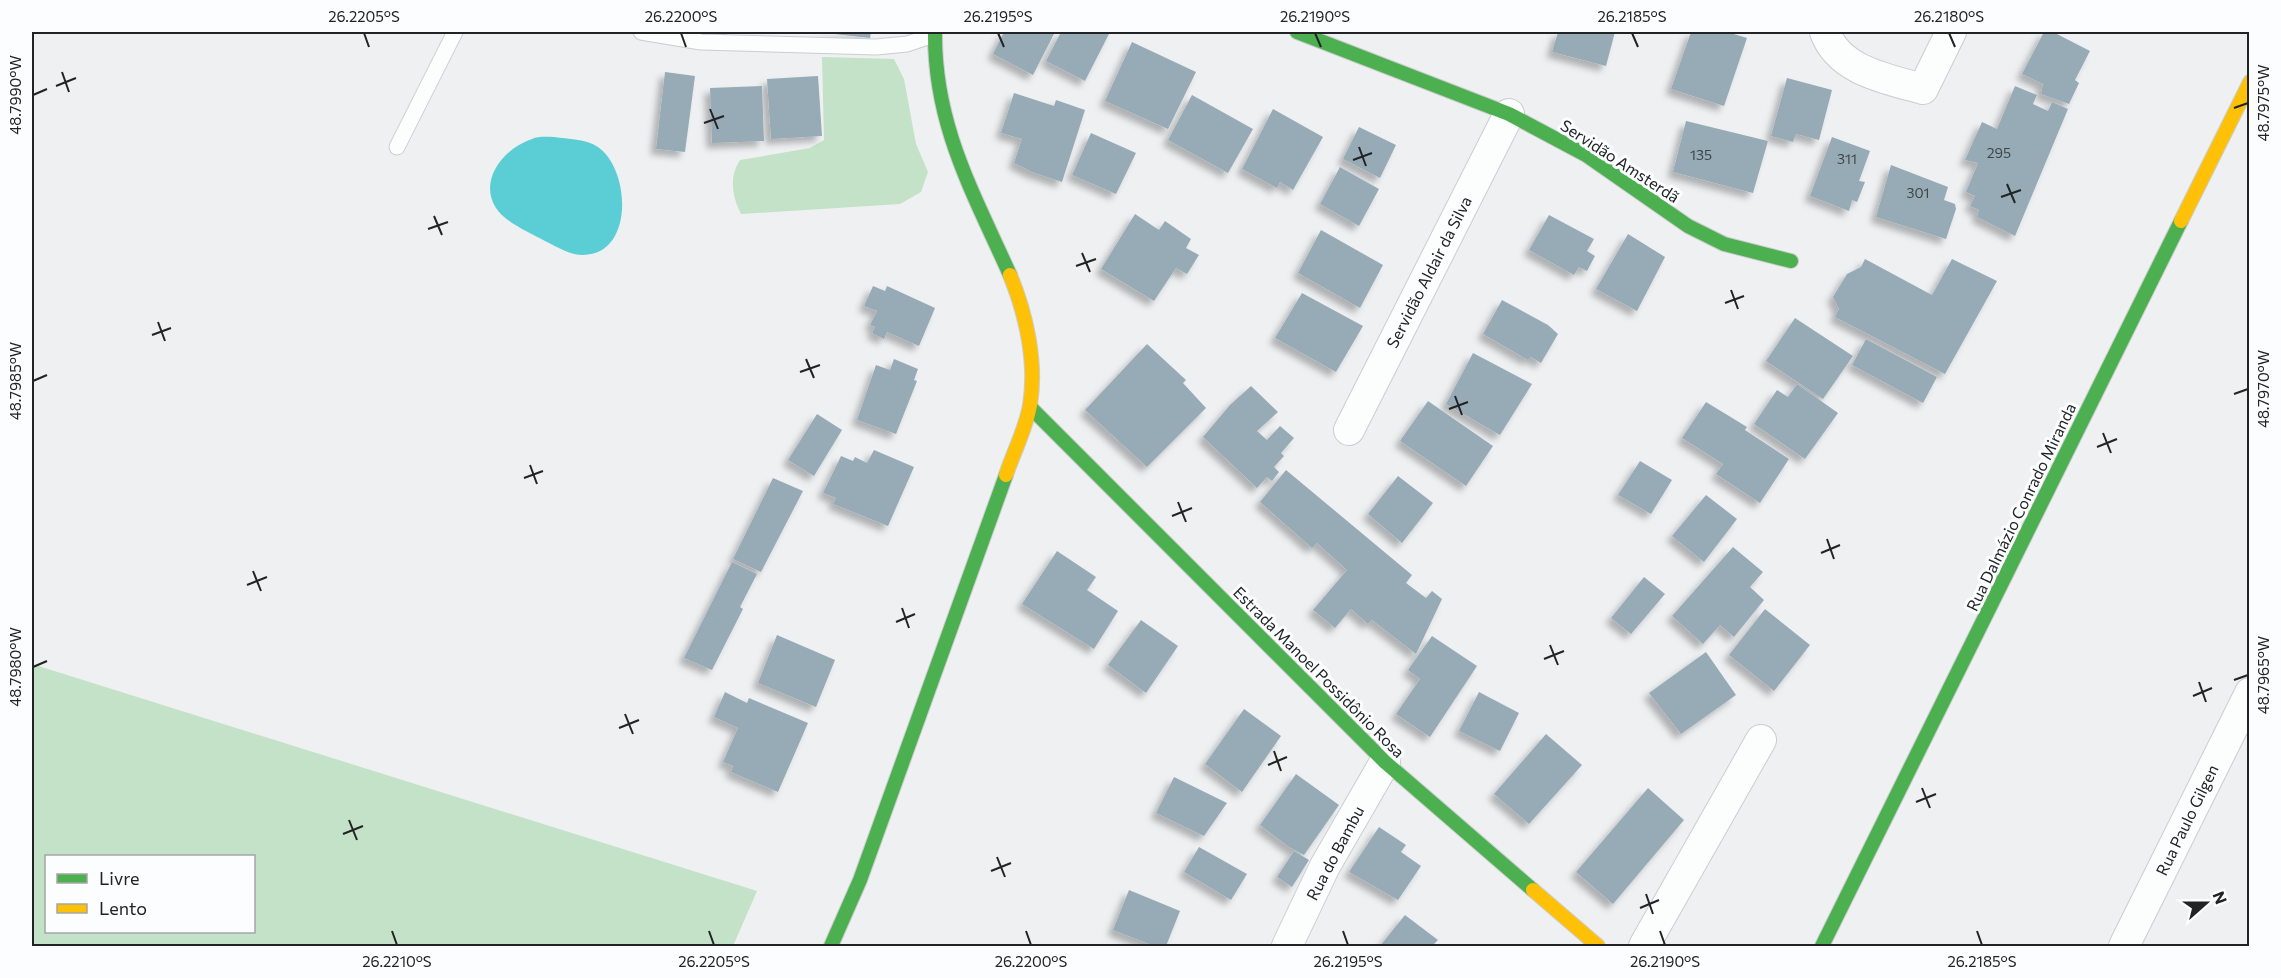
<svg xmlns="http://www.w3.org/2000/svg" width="2281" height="978" viewBox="0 0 2281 978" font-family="Commissioner,sans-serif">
  <defs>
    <filter id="shadow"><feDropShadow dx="-5.5" dy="5.5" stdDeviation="3" flood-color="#0004"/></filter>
  </defs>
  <rect width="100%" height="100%" fill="#eef0f2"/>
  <g fill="#c3e2c7" fill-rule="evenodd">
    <path d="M822,57L894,59L904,79L916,144L928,172L921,192L900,204L741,214C732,196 729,177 740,160L810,148L824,140Z"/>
    <path d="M32,664L757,891L733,946H32ZM46,856H254V932H46Z"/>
  </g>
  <path fill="#5bced5" d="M554,137C568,139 586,139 598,147C631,170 634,255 583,255C570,255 557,247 545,241C530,233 506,223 496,208C478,180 504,148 532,139C538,136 547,137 554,137Z"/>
  <g fill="#97abb7" filter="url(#shadow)">
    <rect x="691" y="32" width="36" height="3"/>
    <path d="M817,32H871L870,38Z"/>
    <path d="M1004,32H1055L1033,75L993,54Z"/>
    <path d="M1061,32H1110L1085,81L1046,61Z"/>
    <path d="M1558,32H1615L1606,66L1552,52Z"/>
    <path d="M1691,32H1727L1747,38L1724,106L1671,89Z"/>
    <path d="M2044,32H2053L2090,51L2075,80L2079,83L2069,104L2041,94L2043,84L2022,74Z"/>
    <path d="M1132,42L1196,72L1168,129L1105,101Z"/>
    <path d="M665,72L695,76L685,152L656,149Z"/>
    <path d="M818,76L822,136L771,139L767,79Z"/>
    <path d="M1787,78L1832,90L1819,140L1796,134L1793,142L1771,136Z"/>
    <path d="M762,86L764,141L712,143L710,88Z"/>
    <path d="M2015,86L2037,95L2033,104L2048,111L2052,102L2068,109L2015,236L1977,217L1979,210L1970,206L1975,196L1966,192L1978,163L1965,160L1982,122L1997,129Z"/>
    <path d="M1014,93L1054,106L1056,100L1085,110L1062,182L1032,172L1014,163L1022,139L1001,133Z"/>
    <path d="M1192,95L1253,129L1228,173L1168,140Z"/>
    <path d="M1273,109L1323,137L1293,190L1280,182L1277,188L1242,169Z"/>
    <path d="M1686,121L1768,141L1753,193L1673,172Z"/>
    <path d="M1359,127L1396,145L1380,178L1343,159Z"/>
    <path d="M1091,133L1136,153L1116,194L1072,175Z"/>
    <path d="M1832,137L1870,151L1859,181L1865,182L1857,202L1852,200L1849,211L1810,196Z"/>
    <path d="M1891,165L1948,187L1944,200L1955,204L1956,209L1946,239L1876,217Z"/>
    <path d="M1340,167L1379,189L1359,226L1320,204Z"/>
    <path d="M1135,214L1159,230L1165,221L1191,239L1186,248L1199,255L1187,274L1176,268L1154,301L1101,269Z"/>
    <path d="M1549,215L1594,239L1587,251L1595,256L1587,271L1579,267L1574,275L1529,250Z"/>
    <path d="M1321,230L1383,265L1360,308L1298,273Z"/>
    <path d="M1628,234L1665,257L1637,311L1596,289Z"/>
    <path d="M1865,259L1932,295L1952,259L1997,281L1945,374L1835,317L1839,309L1833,297L1847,274L1861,267Z"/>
    <path d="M873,286L885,291L887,286L935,308L919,346L887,332L884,339L872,333L875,327L870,325L877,311L864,306Z"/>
    <path d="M1302,293L1363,326L1336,372L1275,338Z"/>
    <path d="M1502,300L1548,325L1558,334L1541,363L1531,357L1528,360L1483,334Z"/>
    <path d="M1795,318L1853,356L1823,399L1766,361Z"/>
    <path d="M1866,339L1937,377L1923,403L1852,365Z"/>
    <path d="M1147,344L1186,380L1183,383L1206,408L1147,467L1085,410Z"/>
    <path d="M1473,353L1532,384L1500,435L1446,404Z"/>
    <path d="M894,359L918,369L914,380L917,381L896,434L857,420L876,365L890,370Z"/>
    <path d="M1797,384L1838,413L1805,459L1754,424L1777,390L1788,397Z"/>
    <path d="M1251,386L1278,412L1257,431L1267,440L1280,426L1294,438L1281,453L1284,456L1274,467L1279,472L1272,481L1267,477L1257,488L1203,437L1230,405Z"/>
    <path d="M1428,401L1493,446L1466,486L1400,441Z"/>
    <path d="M1706,402L1747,427L1745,430L1789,459L1760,503L1716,474L1723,464L1682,438Z"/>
    <path d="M817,414L842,430L814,476L788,460Z"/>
    <path d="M874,450L914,467L888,526L833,504L836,498L823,493L841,456L853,461L855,457L867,463Z"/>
    <path d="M1640,461L1672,480L1651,514L1618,495Z"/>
    <path d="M1286,470L1412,575L1406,583L1426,598L1432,591L1442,599L1416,654L1372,620L1368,624L1351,609L1335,628L1313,610L1347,570L1317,543L1312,548L1260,502Z"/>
    <path d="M1398,476L1433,503L1402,543L1368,514Z"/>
    <path d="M773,478L803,491L761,572L733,559Z"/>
    <path d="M1706,495L1737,519L1704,562L1672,536Z"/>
    <path d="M1733,547L1763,572L1750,587L1764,600L1734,637L1720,625L1703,644L1672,616Z"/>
    <path d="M1057,551L1096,577L1087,590L1118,611L1094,649L1022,604Z"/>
    <path d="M732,562L757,574L740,607L743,609L712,670L684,658Z"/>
    <path d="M1644,577L1665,594L1631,634L1611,618Z"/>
    <path d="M1765,609L1810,645L1774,691L1729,655Z"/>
    <path d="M1141,620L1178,646L1146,693L1108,665Z"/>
    <path d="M777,635L835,660L816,707L758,683Z"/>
    <path d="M1432,636L1477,666L1430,737L1396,714L1420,679L1408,670Z"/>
    <path d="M1706,652L1736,695L1681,734L1649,693Z"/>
    <path d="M725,692L747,703L749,698L808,723L778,792L731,772L733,766L723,762L738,728L714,717Z"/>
    <path d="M1479,692L1519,713L1500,751L1459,731Z"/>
    <path d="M1244,709L1281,736L1242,792L1205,764Z"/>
    <path d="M1546,734L1582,765L1529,824L1494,794Z"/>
    <path d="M1296,774L1339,805L1304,855L1289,847L1260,825Z"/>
    <path d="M1174,777L1227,803L1204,836L1156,813Z"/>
    <path d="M1648,788L1684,820L1613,904L1576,872Z"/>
    <path d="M1379,827L1406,845L1401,852L1421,866L1398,900L1349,872Z"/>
    <path d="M1199,847L1247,874L1231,900L1184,872Z"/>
    <path d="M1294,851L1309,860L1292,887L1277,877Z"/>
    <path d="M1129,890L1180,911L1166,946H1154L1113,930Z"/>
    <path d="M1405,915L1438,940L1432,946H1380Z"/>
  </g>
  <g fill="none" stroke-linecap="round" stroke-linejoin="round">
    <defs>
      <g id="lane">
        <path d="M641,32L701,42L876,47L907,44L934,35"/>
        <path d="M397,147L455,32"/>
      </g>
      <g id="street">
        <path d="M1825,32C1839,71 1887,79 1923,89L1951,32"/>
        <path d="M1349,430L1509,114"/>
        <path d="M1287,946L1325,866L1385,762"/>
        <path d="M1644,946L1761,740"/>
        <path d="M2124,946L2250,693"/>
      </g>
      <g id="fast">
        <path d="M935,32C934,125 973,192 1010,275"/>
        <path d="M1297,32L1509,114L1586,155L1688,226L1724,244L1791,261"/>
        <path d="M1030,407L1385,762L1533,890"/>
        <path d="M831,946L860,880L1006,475"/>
        <path d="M1822,946L2181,221"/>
      </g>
      <g id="slow">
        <path d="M2181,221L2250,82"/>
        <path d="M1006,475C1013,453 1026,429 1030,405C1037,362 1026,314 1010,275"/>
        <path d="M1533,890L1598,946"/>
      </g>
    </defs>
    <use href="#lane" stroke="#cbcdce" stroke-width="17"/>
    <use href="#street" stroke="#cbcdce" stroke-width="32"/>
    <use href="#fast" stroke="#cbcdce" stroke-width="16"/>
    <use href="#slow" stroke="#cbcdce" stroke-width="16"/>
    <use href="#lane" stroke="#fcfdfd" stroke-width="15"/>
    <use href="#street" stroke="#fcfdfd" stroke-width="30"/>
    <use href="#fast" stroke="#4caf50" stroke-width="14"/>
    <use href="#slow" stroke="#ffc107" stroke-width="14"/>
  </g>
  <path fill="none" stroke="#212324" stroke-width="2" d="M364,33L369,47M681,33L686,47M998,33L1004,47M1315,33L1321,47M1632,33L1638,47M1949,33L1955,47M62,72L69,92M56,86L76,78M33,95L47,89M2234,108L2248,103M710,109L718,129M704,123L724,116M1359,147L1366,166M1353,160L1372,153M2007,184L2015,203M2001,197L2021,190M434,216L442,235M428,229L448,222M1082,253L1090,272M1076,266L1096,259M1731,290L1738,309M1725,303L1744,296M158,322L165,341M152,335L171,328M806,359L814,378M800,372L820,365M33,381L47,375M2234,394L2248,389M1455,396L1462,415M1449,409L1468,402M2103,433L2111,453M2097,447L2117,439M530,465L537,484M524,478L543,471M1178,502L1186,522M1172,516L1192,508M1827,539L1834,559M1821,553L1840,545M253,571L261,591M247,585L267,577M902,608L909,628M896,622L915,614M1550,645L1558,665M1544,659L1564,651M33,667L47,661M2234,680L2248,675M2199,682L2206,702M2193,696L2212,688M625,714L633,734M619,728L639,720M1274,751L1281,771M1268,765L1287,757M1922,788L1930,808M1916,802L1936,794M349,820L357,840M343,834L363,826M997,857L1005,877M991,871L1011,863M1646,894L1653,914M1640,908L1659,900M392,931L397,945M709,931L714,945M1026,931L1031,945M1343,931L1348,945M1660,931L1665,945M1977,931L1982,945"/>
  <g text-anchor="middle" stroke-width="6" stroke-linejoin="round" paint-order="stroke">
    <g font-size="14" fill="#3e4549">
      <text x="1999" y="158">295</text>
      <text x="1701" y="160">135</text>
      <text x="1847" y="164">311</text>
      <text x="1918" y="198">301</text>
    </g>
    <g font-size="16" fill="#212324" stroke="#fcfdff">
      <text transform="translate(1620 161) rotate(33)" y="6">Servidão Amsterdã</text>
      <text transform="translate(1429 272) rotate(-63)" y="6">Servidão Aldair da Silva</text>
      <text transform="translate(2021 507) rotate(-64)" y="6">Rua Dalmázio Conrado Miranda</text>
      <text transform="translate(1319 672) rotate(45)" y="6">Estrada Manoel Possidônio Rosa</text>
      <text transform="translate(2187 820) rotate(-64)" y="6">Rua Paulo Gilgen</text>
      <text transform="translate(1335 853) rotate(-62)" y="6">Rua do Bambu</text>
    </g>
  </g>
  <rect width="2281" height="978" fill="none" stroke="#fcfdff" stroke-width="66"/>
  <rect x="45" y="855" width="210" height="78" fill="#fcfdff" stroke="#a4a6a7" stroke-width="1.5"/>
  <rect x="57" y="874" width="30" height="9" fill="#4caf50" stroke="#a4a6a7" stroke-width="1.5"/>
  <text x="99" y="885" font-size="18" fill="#212324">Livre</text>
  <rect x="57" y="904" width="30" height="9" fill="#ffc107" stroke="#a4a6a7" stroke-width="1.5"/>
  <text x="99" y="915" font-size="18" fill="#212324">Lento</text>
  <g transform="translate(2206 903) rotate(69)" stroke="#fcfdff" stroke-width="4.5" paint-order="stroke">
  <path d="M0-4.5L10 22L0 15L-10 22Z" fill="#212324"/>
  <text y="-9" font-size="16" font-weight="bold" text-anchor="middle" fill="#212324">N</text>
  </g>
  <rect x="33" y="33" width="2215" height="912" fill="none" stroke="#212324" stroke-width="2"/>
  <g font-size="15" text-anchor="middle" fill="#212324">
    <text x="364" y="22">26.2205°S</text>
    <text x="681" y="22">26.2200°S</text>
    <text x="998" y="22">26.2195°S</text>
    <text x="1315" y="22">26.2190°S</text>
    <text x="1632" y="22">26.2185°S</text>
    <text x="1949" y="22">26.2180°S</text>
    <text transform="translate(16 95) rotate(-90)" y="5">48.7990°W</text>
    <text transform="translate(2264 103) rotate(-90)" y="5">48.7975°W</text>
    <text transform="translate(16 381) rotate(-90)" y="5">48.7985°W</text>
    <text transform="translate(2264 389) rotate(-90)" y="5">48.7970°W</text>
    <text transform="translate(16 667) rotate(-90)" y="5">48.7980°W</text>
    <text transform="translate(2264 675) rotate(-90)" y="5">48.7965°W</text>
    <text x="397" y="967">26.2210°S</text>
    <text x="714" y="967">26.2205°S</text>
    <text x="1031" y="967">26.2200°S</text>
    <text x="1348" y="967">26.2195°S</text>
    <text x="1665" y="967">26.2190°S</text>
    <text x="1982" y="967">26.2185°S</text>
  </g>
</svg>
